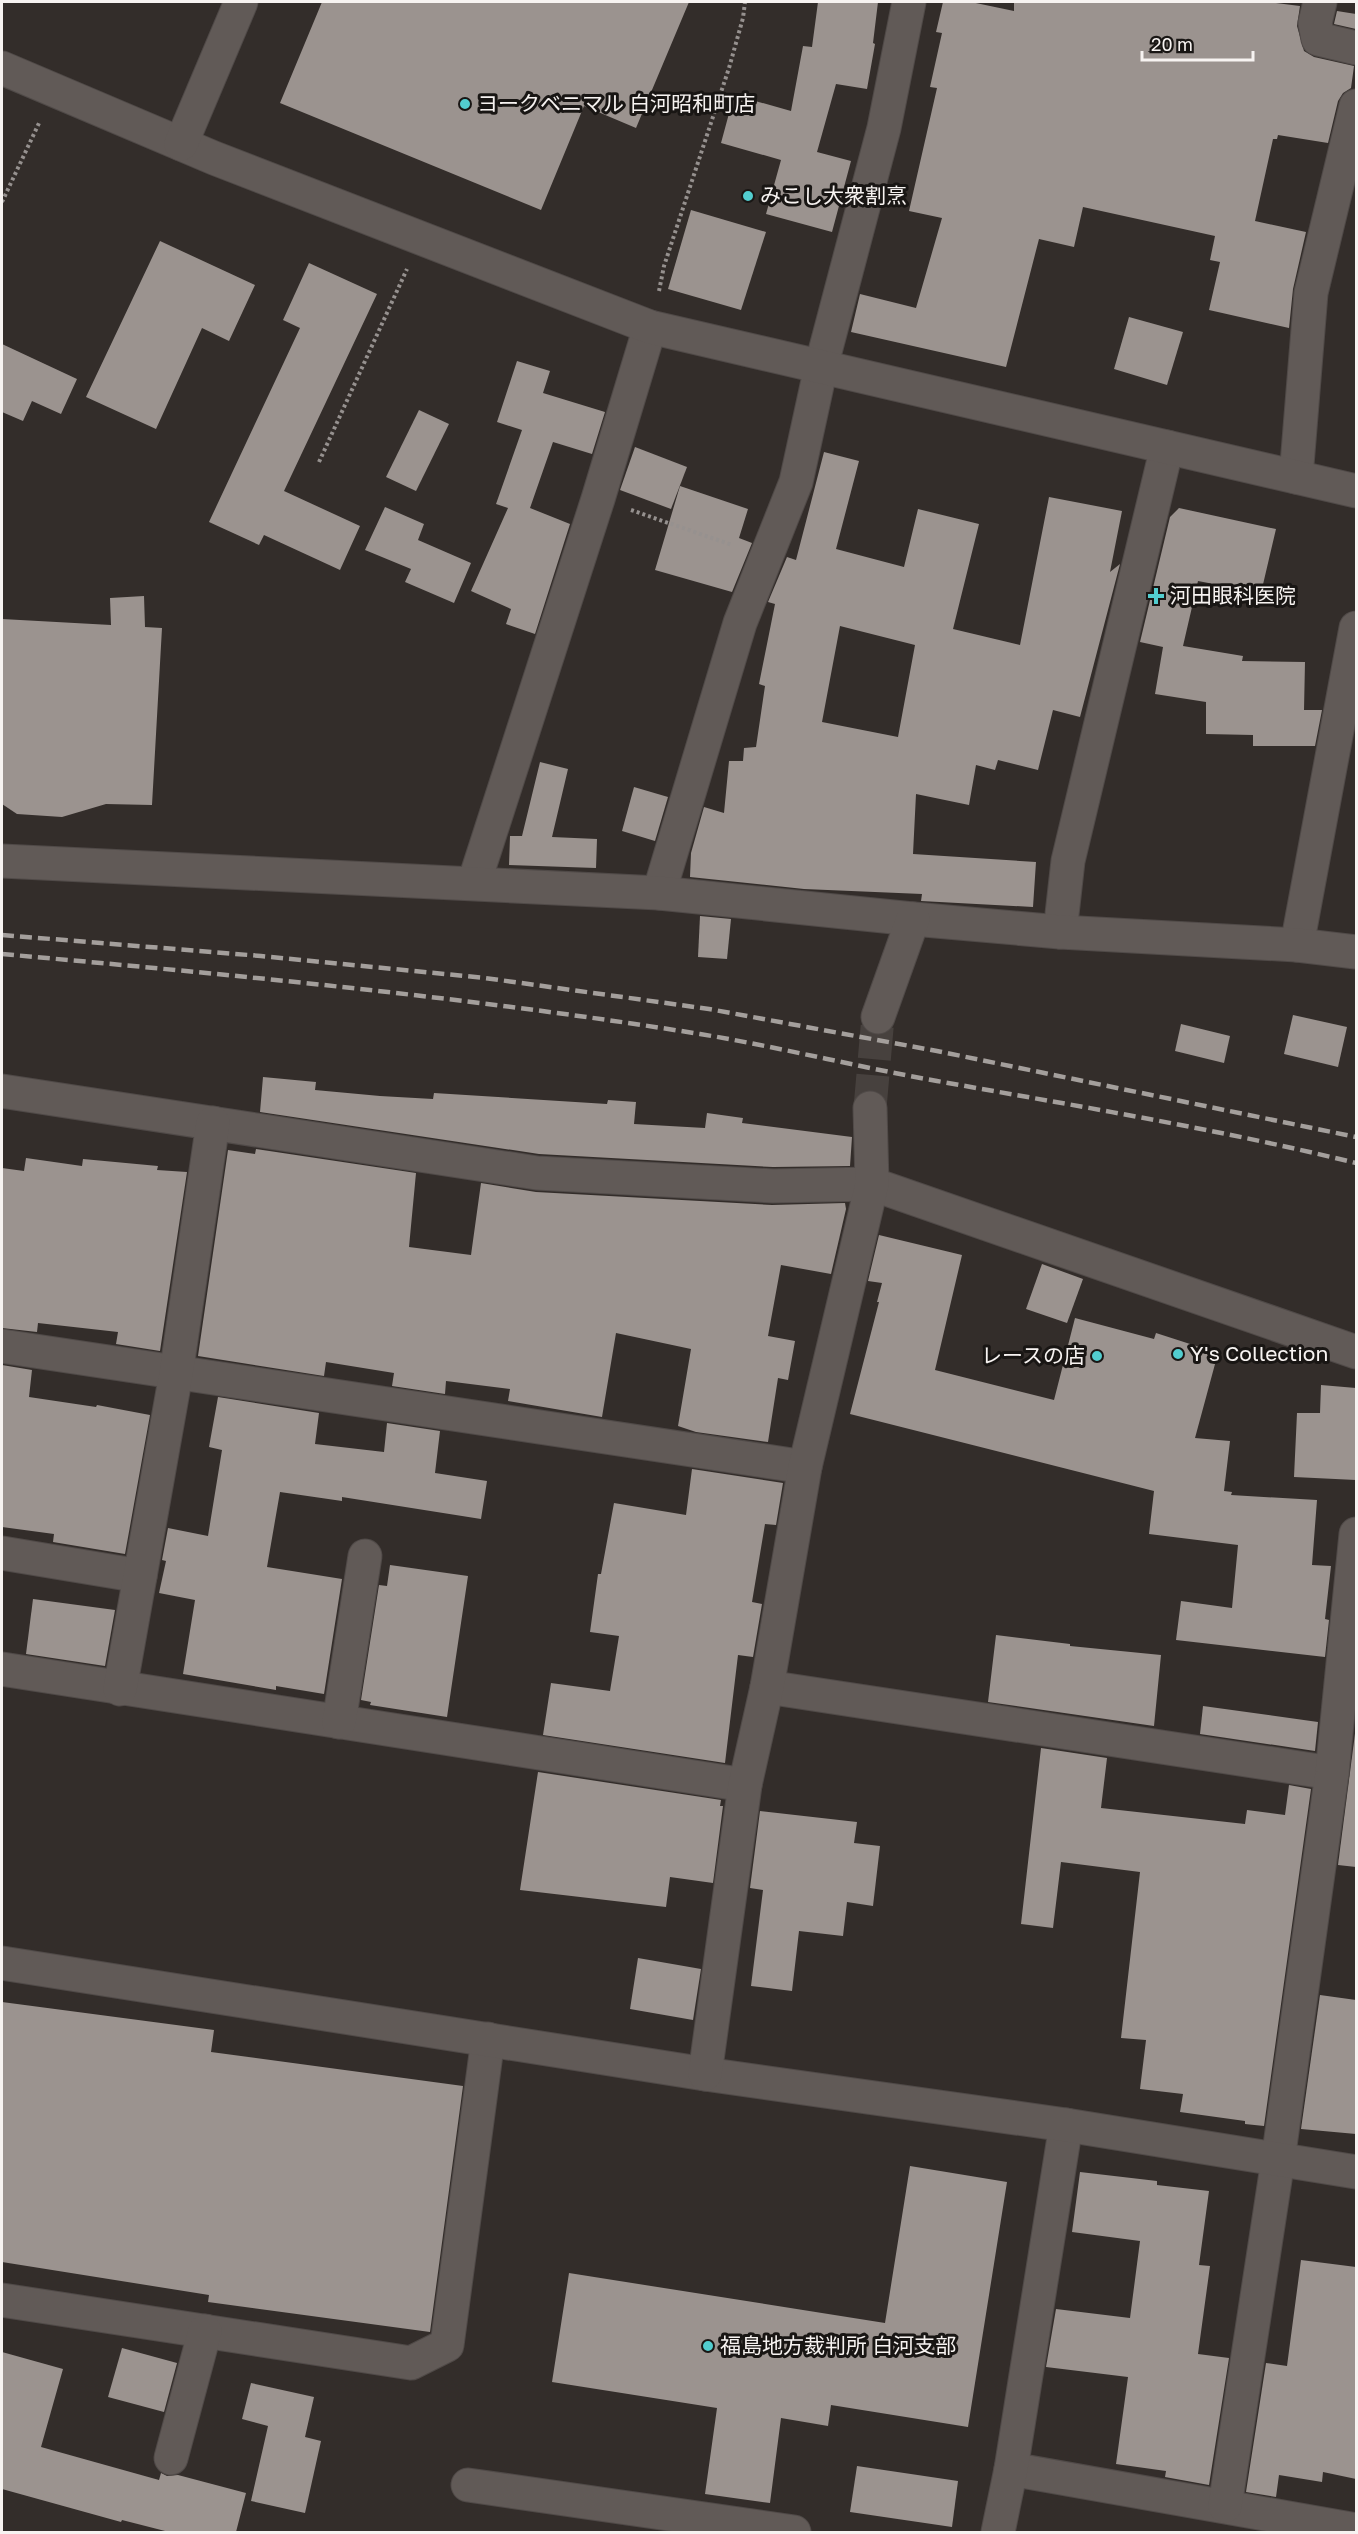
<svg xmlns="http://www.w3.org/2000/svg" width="1358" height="2534" viewBox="0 0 1358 2534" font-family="'Golos Text','Noto Sans JP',sans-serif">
  <rect width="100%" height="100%" fill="#332d2a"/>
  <g fill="#9b938f" fill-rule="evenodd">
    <path d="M322,2H689L636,128L584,106L541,210L280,103Z"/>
    <path d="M818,2H878L873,43L875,44L867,89L836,84L817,152L851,161L832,232L766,214L781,160L721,143L734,95L791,111L803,46L812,47Z"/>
    <path d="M943,2H971L1014,11V2H1267L1300,6L1297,26L1304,51L1314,57L1354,66L1351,88L1343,93L1338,101L1328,143L1278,135L1277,139H1273L1255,221L1306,232L1293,289L1289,328L1209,310L1220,262L1210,260L1215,236L1083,207L1074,247L1039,239L1006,367L851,332L860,294L916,308L942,218L909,211L937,88L930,87L942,33L936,32Z"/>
    <path d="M1337,11L1356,14V29L1334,24Z"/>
    <path d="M691,210L766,232L741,310L668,289Z"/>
    <path d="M160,241L255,285L229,341L202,328L156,429L86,397Z"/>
    <path d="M309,263L377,294L284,491L360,526L340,570L264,535L259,545L209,522L300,328L283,320Z"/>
    <path d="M1129,317L1183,332L1167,385L1114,369Z"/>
    <path d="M2,344L77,379L61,414L32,401L23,421L2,412Z"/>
    <path d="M517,361L550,371L543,393L605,412L592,454L553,442L530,508L570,524L535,634L506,624L511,609L471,591L508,508L496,504L522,430L497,422Z"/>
    <path d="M419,410L449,424L416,491L386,477Z"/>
    <path d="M635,447L687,467L671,509L620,490Z"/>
    <path d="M824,452L859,461L836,549L904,567L918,509L979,524L953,629L1020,645L1049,497L1122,511L1110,572L1120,564L1080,717L1053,710L1038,770L998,760L995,770L976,765L969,805L916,794L913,854L1036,862L1033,907L921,901L922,894L804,889L690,877L691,853L704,807L724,813L729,761H743L744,748L756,747L765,686L759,684L775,604L768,602L787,557L796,560ZM840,626L915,645L898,737L822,722Z"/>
    <path d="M680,486L748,509L739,538L752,543L732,592L655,570Z"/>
    <path d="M385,507L424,524L418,540L471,563L454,603L405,582L411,569L365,550Z"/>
    <path d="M1179,508L1276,529L1261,593L1198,581L1183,646L1243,656L1242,661L1305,662L1304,710H1322L1315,746H1253V735L1206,734V702L1155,694L1163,647L1140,642L1170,517Z"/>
    <path d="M144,596L145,627L162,628L152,805L106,804L62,817L17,814L2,804V619L111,625L110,598Z"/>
    <path d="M540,762L568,769L552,837L597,839L596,868L509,865L510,836H522Z"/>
    <path d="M634,787L668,797L655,841L622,831Z"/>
    <path d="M700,916L731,919L727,959L698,957Z"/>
    <path d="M1293,1015L1347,1027L1338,1067L1284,1054Z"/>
    <path d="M1181,1024L1230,1036L1224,1063L1175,1051Z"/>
    <path d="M263,1077L316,1082L315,1090L380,1096L433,1099L434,1093L607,1104L608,1100L636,1102L634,1124L705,1128L707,1113L743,1118L742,1123L852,1137L850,1166L773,1167L539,1154L260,1112Z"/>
    <path d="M256,1149L416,1173L409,1247L471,1255L481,1183L536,1192L772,1205L845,1203L846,1209L831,1274L781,1265L768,1336L795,1341L788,1380L778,1378L768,1442L696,1432L678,1426L691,1349L616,1333L602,1417L508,1401L510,1389L446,1381L445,1394L392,1386L394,1373L326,1362L324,1376L198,1356L228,1150L255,1154Z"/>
    <path d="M26,1158L82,1166L83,1159L158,1166L157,1170L187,1172L160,1351L116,1344L118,1332L38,1323L37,1332L2,1328V1168L24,1171Z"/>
    <path d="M879,1235L962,1255L935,1370L1054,1400L1075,1318L1154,1339L1156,1333L1218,1353L1195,1438L1230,1441L1224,1491L1232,1492L1231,1495L1317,1500L1312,1565L1331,1566L1325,1619L1329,1620L1325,1657L1176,1640L1181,1601L1232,1608L1238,1545L1149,1534L1154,1491L850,1414L879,1302H877L882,1283L868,1281Z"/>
    <path d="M1042,1264L1083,1279L1067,1323L1026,1309Z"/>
    <path d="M2,1365L32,1370L29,1397L96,1407L97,1405L150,1415L125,1554L53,1542L54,1534L2,1527Z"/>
    <path d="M1321,1385L1356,1388V1480L1294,1477L1297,1413H1320Z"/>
    <path d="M218,1397L319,1413L315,1444L384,1452L387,1423L440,1431L435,1473L487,1481L481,1519L342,1497V1501L280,1492L267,1567L342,1579L324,1694L276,1686V1690L183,1674L195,1600L159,1593L166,1561L162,1560L168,1528L208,1536L222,1450L209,1447Z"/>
    <path d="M692,1469L783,1483L776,1525L765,1524L752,1602L762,1604L753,1657L738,1655L725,1763L543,1735L551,1683L610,1691L619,1636L590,1632L598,1574H601L614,1503L686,1515Z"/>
    <path d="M390,1565L468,1576L447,1717L370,1705L371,1702L361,1700L379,1585L387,1586Z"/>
    <path d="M33,1599L115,1610L105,1666L26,1654Z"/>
    <path d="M996,1635L1070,1644V1646L1161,1655L1154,1726L988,1702Z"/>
    <path d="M1203,1706L1318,1722L1315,1751L1200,1734Z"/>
    <path d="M1356,1726V1867L1338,1865Z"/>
    <path d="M1041,1748L1107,1758L1101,1808L1245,1824L1247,1810L1285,1815L1289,1785L1311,1789L1264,2126L1245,2124V2121L1180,2112L1183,2094L1140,2089L1146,2040L1121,2038L1140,1872L1061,1862L1053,1928L1021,1924Z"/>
    <path d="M538,1772L721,1800L720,1806H723L713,1883L670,1877L666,1907L520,1890Z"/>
    <path d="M760,1811L857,1822L854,1843L880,1846L873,1906L847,1902L843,1936L799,1931L792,1991L751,1986L763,1890L750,1888Z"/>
    <path d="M638,1958L701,1969L693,2020L630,2009Z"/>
    <path d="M1320,1995L1356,2000V2134L1301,2129Z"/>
    <path d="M2,2002L214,2030L211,2052L463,2086L430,2332L208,2302L209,2295L2,2262Z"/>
    <path d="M910,2166L1007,2182L968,2427L831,2405L828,2426L781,2418L770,2503L705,2494L717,2408L552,2382L569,2273L885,2323Z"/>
    <path d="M1080,2172L1157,2181V2185L1209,2191L1199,2265L1210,2266L1198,2354L1229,2358L1209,2485L1165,2477L1166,2471L1116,2464L1128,2377L1046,2367L1056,2309L1130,2318L1140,2241L1072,2232Z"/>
    <path d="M1301,2260L1356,2267V2479L1323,2472L1322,2482L1279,2475L1276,2497L1246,2492L1266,2363L1287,2366Z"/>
    <path d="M122,2348L177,2363L164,2412L108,2397Z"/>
    <path d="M2,2352L63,2369L41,2447L159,2480L161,2473L167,2476L178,2475L246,2493L236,2532H169L122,2520L121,2522L2,2489Z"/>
    <path d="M251,2383L314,2397L305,2437L321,2441L305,2513L251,2501L268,2426L242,2419Z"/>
    <path d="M857,2466L958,2481L952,2527L850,2512Z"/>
  </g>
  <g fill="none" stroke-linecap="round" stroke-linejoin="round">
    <path stroke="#47413e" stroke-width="33" stroke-dasharray="33 16" stroke-linecap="butt" d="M870,1108L878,1017"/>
    <defs>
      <g id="minor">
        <path d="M1320,2L1315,23L1318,39L1356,48"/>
        <path d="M1296,477L1311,293L1356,106"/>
        <path d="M474,883L598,499L650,327"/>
        <path d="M659,893L740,623L796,482L821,367L884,128L909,2"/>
        <path d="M1060,932L1068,861L1167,447"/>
        <path d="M1297,945L1356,628"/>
        <path d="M2,1091L537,1173L773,1186L872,1184L1356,1352"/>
        <path d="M2,1346L805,1467"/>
        <path d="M2,1553L140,1576"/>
        <path d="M2,1669L745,1785"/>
        <path d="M767,1687L1332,1773"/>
        <path d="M120,1689L176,1374L213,1123"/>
        <path d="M339,1722L365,1556"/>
        <path d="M2,2300L411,2363L447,2345L488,2039"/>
        <path d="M171,2458L205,2331"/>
        <path d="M1011,2469L1356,2530"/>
        <path d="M468,2485L794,2532"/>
        <path d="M1225,2506L1278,2160L1332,1773L1356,1534"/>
        <path d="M998,2532L1011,2469L1066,2125"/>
      </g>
      <g id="tertiary">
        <path d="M2,68L214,158L650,327L1356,491"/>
        <path d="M181,144L241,2"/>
        <path d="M2,861L659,893L913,919L1060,932L1297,945L1356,952"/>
        <path d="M878,1017L913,919"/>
        <path d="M2,1963L705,2074L1066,2125L1356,2172"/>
        <path d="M705,2074L745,1785L767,1687L805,1467L872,1184L870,1108"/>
      </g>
    </defs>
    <use href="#minor" stroke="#504a48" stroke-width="35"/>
    <use href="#tertiary" stroke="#504a48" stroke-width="35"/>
    <g stroke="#96918f" stroke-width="4" stroke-dasharray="3 3" stroke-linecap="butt">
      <path d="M2,202L40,121"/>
      <path d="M659,291L664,266L729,68L743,18L745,2"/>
      <path d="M319,462L407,269"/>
      <path d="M631,510L732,545"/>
    </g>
    <use href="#minor" stroke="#615a57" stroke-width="33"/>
    <use href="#tertiary" stroke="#615a57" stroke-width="33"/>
    <g stroke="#a49f9c" stroke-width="4.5" stroke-dasharray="12 6" stroke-linecap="butt">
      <path d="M2,935L261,956L485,978L709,1009L937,1051L1356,1137"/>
      <path d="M2,954C235,975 468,997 700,1034C779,1047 858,1067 937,1081C1077,1106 1218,1129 1356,1163"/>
    </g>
  </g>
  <g fill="#52cdcf" stroke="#191614" stroke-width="2">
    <circle cx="465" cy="104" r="6"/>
    <circle cx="748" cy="196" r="6"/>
    <path d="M1153 587h6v6h6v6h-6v6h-6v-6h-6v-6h6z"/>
    <circle cx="1178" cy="1354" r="6"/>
    <circle cx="1097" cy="1356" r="6"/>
    <circle cx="708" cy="2346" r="6"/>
  </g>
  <g text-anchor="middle" stroke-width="6" stroke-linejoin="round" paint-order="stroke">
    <g font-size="21" fill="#f7f3f1" stroke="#191614" text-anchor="start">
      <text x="477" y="111">ヨークベニマル 白河昭和町店</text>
      <text x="760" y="203">みこし大衆割烹</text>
      <text x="1170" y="603">河田眼科医院</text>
      <text x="1190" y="1361">Y's Collection</text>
      <text x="1085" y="1363" text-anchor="end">レースの店</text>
      <text x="720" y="2353">福島地方裁判所 白河支部</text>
    </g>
  </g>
  <rect width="1358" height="2534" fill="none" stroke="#f7f3f1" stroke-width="6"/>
  <path d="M1142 51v9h111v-9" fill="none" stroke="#f7f3f1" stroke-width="3"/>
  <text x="1151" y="51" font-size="18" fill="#f7f3f1" stroke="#191614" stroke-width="4.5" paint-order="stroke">20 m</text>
</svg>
